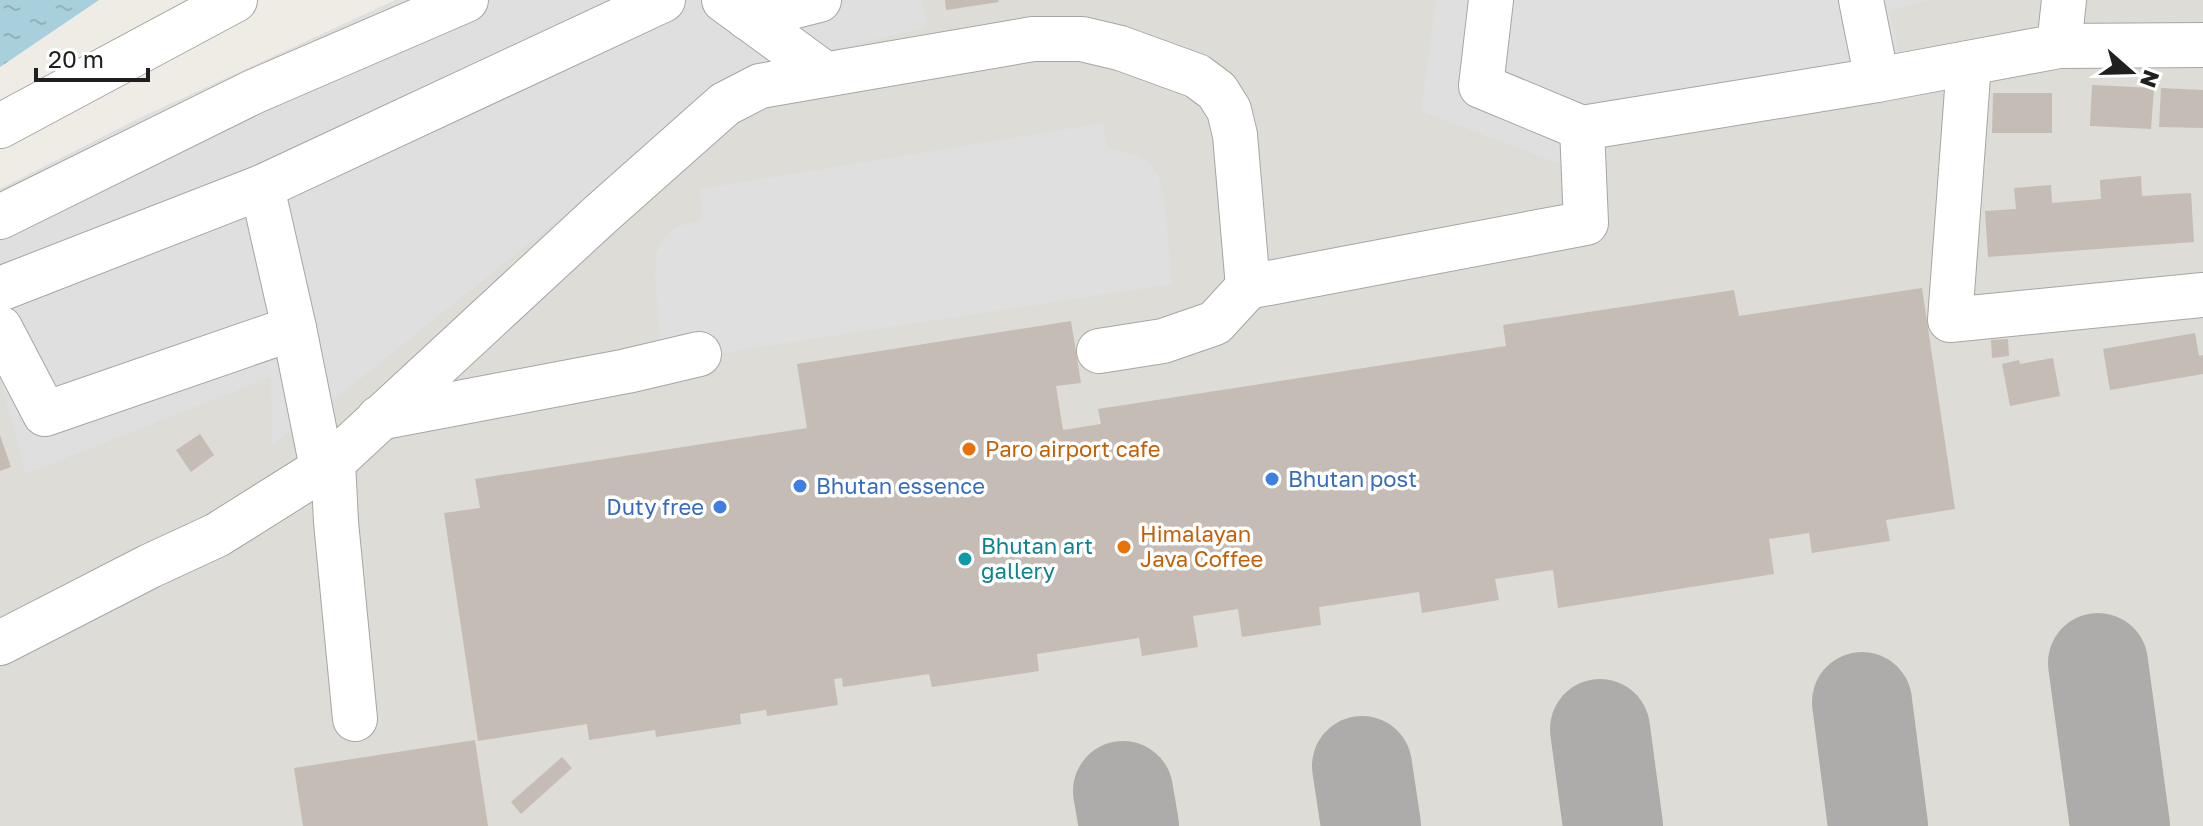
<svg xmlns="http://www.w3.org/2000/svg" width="2203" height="826" viewBox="0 0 2203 826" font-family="'Golos Text',sans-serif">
  <defs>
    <pattern id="water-ripples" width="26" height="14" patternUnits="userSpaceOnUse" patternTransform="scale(2)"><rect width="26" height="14" fill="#a7d0dc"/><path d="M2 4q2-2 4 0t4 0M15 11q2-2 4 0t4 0" fill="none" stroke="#8fb2bc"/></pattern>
  </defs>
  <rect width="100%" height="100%" fill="#efece6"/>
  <path fill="#dedcd7" d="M396,0H2203V826H0V189L142,117Z"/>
  <g fill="#dfdfdf">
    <path d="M396,0H922L927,27L745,70L324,408L272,444L271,377L26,474L0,378V189L142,117Z"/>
    <path d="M1436,0H1928L1889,12L1900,56L1669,98L1571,168L1421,111Z"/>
    <path d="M1103,123L1107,148L1135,155L1148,161L1158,175L1164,198L1172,284L662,362L655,275L656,254L664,237L676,227L702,220L700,189Z"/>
  </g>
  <path fill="url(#water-ripples)" d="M0,0H99L0,67Z"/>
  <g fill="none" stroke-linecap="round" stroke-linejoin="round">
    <g stroke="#aeacaa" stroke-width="100">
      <path d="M2098,663L2120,826"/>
      <path d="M1862,702L1878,826"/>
      <path d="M1600,729L1613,826"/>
      <path d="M1362,766L1371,826"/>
      <path d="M1123,791L1129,826"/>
    </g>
  </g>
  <g fill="#c4bcb5">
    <path d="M945,0H998L999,2L946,10Z"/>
    <path d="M2092,85L2154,88L2151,129L2090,126Z"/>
    <path d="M2161,88L2203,90V128L2159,127Z"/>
    <path d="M1993,93H2052V133H1992Z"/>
    <path d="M2141,176L2142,196L2191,193L2194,242L1988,257L1985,211L2016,209L2014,188L2051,185L2052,203L2101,199L2100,180Z"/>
    <path d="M1922,288L1955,509L1886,520L1890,541L1812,553L1809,533L1769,539L1774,574L1558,608L1553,570L1495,579L1499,600L1422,613L1419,592L1319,607L1321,625L1242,637L1238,609L1193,616L1198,647L1142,656L1139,638L1037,654L1039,671L932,687L929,674L843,687L842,678L834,679L838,705L767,716L766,710L740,714L741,724L656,737L655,730L589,740L587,724L478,741L444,513L480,508L475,479L807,428L797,364L1071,321L1081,383L1056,386L1063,430L1101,424L1098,409L1506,346L1503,325L1734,290L1739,316Z"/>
    <path d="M2195,333L2199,356L2203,355V374L2110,390L2103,349Z"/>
    <path d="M2008,339L2009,356L1992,358L1991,340Z"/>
    <path d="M2053,358L2060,396L2010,406L2002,364L2019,360L2020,364Z"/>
    <path d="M200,434L214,455L191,472L176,450Z"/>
    <path d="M0,435L11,467L0,471Z"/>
    <path d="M475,740L488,826H303L294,768Z"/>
    <path d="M562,757L572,768L521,814L511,802Z"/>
  </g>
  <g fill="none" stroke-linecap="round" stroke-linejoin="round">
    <defs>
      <g id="minor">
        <path d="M724,0L825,74"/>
        <path d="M1491,0L1481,86L1582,128"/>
        <path d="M1861,0L1877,80"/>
        <path d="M748,18L819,0"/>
        <path d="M2059,46L2064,0"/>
        <path d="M1969,63L1950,320L2203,295"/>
        <path d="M0,126L235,0"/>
        <path d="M0,217L253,92L466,0"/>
        <path d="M1248,287L1586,223L1582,128L1877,80L2059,46L2203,45"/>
        <path d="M0,289L262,187"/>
        <path d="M0,328L45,414L294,328"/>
        <path d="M379,418L627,371L699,354"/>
        <path d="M333,462L336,522L355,719"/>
        <path d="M322,468L294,328L262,187L663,0"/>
        <path d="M0,643L150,566L217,535L333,462L601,214L725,104L760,86L1033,39H1082L1120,48L1197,76L1217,91L1229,110L1235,135L1248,287L1215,323L1163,341L1099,351"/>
      </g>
    </defs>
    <use href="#minor" stroke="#a6a6a6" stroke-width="46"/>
    <use href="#minor" stroke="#fff" stroke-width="44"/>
  </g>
  <g fill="#e8710a" stroke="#fff" stroke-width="3">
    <circle cx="969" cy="449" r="8"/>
    <circle cx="1124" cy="547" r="8"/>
  </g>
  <g fill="#3f7fe0" stroke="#fff" stroke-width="3">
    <circle cx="1272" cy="479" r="8"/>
    <circle cx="800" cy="486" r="8"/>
    <circle cx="720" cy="507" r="8"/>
  </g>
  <circle fill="#0f9aa8" stroke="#fff" stroke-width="3" cx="965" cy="559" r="8"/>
  <g text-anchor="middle" stroke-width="7" stroke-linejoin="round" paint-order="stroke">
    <g font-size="22" fill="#c56008" stroke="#fff" text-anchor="start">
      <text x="985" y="457">Paro airport cafe</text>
      <text x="1140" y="542">Himalayan<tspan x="1140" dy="25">Java Coffee</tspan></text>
    </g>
    <g font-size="22" fill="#366cbe" stroke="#fff" text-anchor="start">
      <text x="1288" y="487">Bhutan post</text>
      <text x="816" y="494">Bhutan essence</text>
      <text x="704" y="515" text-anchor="end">Duty free</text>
    </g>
    <g font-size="22" fill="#0d838f" stroke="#fff" text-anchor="start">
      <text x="981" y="554">Bhutan art<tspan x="981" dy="25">gallery</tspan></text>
    </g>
  </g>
  <g transform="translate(2131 72) rotate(110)" stroke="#ffffff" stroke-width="6" paint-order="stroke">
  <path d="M0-6L14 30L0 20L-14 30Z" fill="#1f1f1f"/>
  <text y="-12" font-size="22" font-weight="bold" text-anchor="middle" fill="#1f1f1f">N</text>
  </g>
  <path d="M36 68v12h112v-12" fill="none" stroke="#1f1f1f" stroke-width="4"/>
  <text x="48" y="68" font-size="24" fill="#1f1f1f" stroke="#ffffff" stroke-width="6" paint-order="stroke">20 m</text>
</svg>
